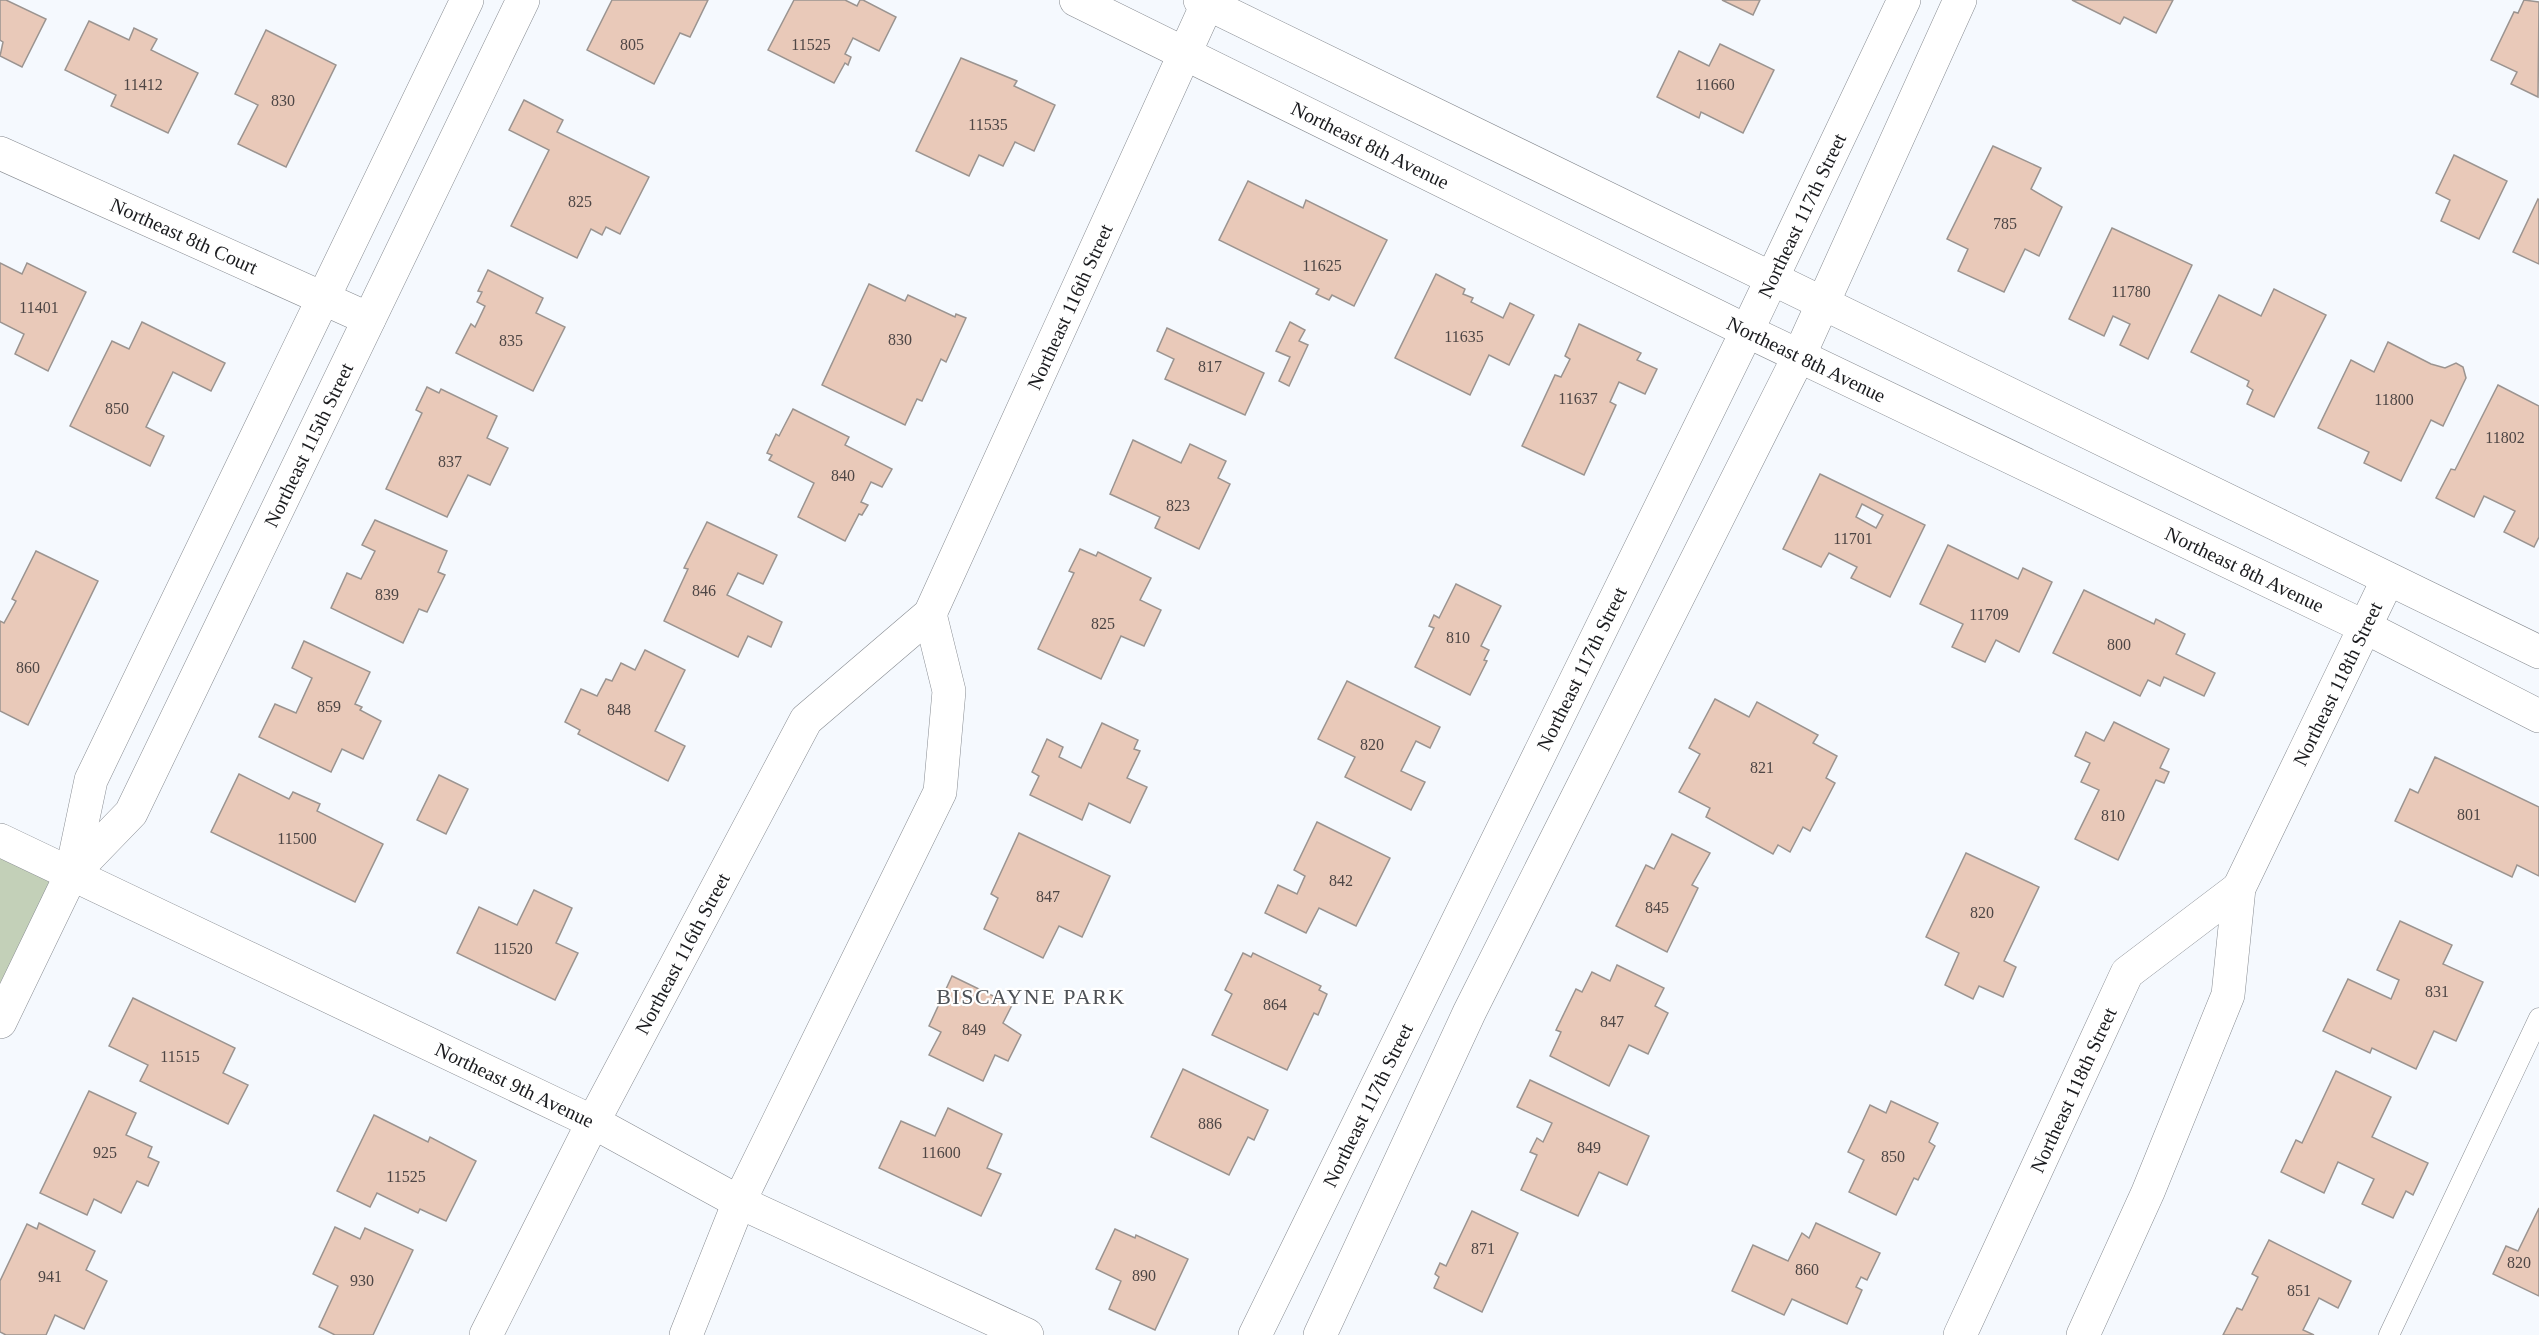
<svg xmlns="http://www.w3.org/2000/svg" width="2539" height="1335" viewBox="0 0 2539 1335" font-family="Georgia,serif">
  <rect width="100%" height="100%" fill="#f5f9fe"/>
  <path fill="#c3d0b8" d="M0,840L71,875L0,1022Z"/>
  <g fill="#e9c9b9" stroke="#9b9490" stroke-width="1.5" fill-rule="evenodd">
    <path d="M0,0H6L46,19L22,67L0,56L3,42L0,40Z"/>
    <path d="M612,0H708L690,37L680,33L654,84L587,50Z"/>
    <path d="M794,0H845L857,6L860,0H863L896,17L879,51L853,38L845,54L851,57L848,65L845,63L834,83L768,50Z"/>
    <path d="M1722,0H1760L1753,15Z"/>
    <path d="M2072,0H2173L2156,33L2124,17L2120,24Z"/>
    <path d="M2524,0L2539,2L2538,97L2511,84L2517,72L2491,60L2514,12L2518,13Z"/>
    <path d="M89,21L129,40L134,28L157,39L151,50L198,73L168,133L111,106L116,95L65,70Z"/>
    <path d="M266,30L336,65L286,167L238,144L258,105L235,94Z"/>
    <path d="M1720,44L1774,70L1743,133L1701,112L1699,118L1657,97L1679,51L1709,66Z"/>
    <path d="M961,58L1017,81L1014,86L1055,105L1034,151L1015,142L1003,166L979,155L969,176L916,151Z"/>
    <path d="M524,100L563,120L557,132L649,177L620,234L606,227L602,235L591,229L577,258L511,226L549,150L509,130Z"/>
    <path d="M1993,146L2041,168L2031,189L2062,207L2039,256L2025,249L2004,292L1958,271L1968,249L1947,239Z"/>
    <path d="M2454,155L2507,181L2479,239L2441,221L2450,200L2436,193Z"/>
    <path d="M1248,181L1303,208L1306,200L1387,240L1354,306L1332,295L1329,300L1316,294L1319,289L1219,240Z"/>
    <path d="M2538,199L2539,200V264L2513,252Z"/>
    <path d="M2112,228L2192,265L2148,359L2120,345L2130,324L2113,316L2104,336L2069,319Z"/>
    <path d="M0,263L22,274L27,263L86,292L48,371L15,354L24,334L0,322Z"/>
    <path d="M488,270L543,298L536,313L565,327L533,391L456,353L471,324L475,327L485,306L477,302L482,292L478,291Z"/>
    <path d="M1436,274L1465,289L1463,294L1473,298L1471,302L1503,318L1510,303L1534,315L1509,365L1489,355L1470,395L1395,358Z"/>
    <path d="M869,284L905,301L908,295L955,317L956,314L966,318L946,362L941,359L922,401L917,399L905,425L822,385Z"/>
    <path d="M2274,289L2326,315L2274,417L2247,404L2253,390L2247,386L2249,381L2191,352L2219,295L2261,316Z"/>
    <path d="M142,322L225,363L211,391L173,372L146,427L164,436L150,466L70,426L112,341L129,349Z"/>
    <path d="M1290,322L1305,330L1299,341L1308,345L1289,386L1279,381L1290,357L1276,351Z"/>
    <path d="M1579,324L1641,353L1637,360L1657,369L1645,394L1619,382L1610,402L1616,405L1584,475L1522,446L1555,375L1561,377L1570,359L1565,356Z"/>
    <path d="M1167,328L1264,373L1245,415L1165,379L1174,359L1157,351Z"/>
    <path d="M2388,342L2431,364L2445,368L2456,363L2463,367L2466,378L2443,426L2431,420L2401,481L2364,463L2369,452L2318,428L2351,360L2374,372Z"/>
    <path d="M2498,385L2539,406V537L2534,547L2504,532L2515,511L2484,496L2474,517L2436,498L2451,469L2455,470Z"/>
    <path d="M427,387L439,393L441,389L497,416L487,438L508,448L490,485L468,475L447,517L386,489L422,413L416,410Z"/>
    <path d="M793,409L849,437L845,445L892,469L882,487L871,482L861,502L868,505L862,515L859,514L845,541L798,517L814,483L769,460L772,455L767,453L776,434L779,436Z"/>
    <path d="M1133,440L1181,463L1190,444L1226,461L1218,478L1230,484L1199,549L1155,528L1160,517L1110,494Z"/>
    <path d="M1820,474L1925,525L1890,597L1851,578L1857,567L1829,553L1821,567L1783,549ZM1862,504L1883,515L1876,528L1856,517Z"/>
    <path d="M375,520L447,551L438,572L445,575L427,612L419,609L403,643L331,608L347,573L361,579L375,551L362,545Z"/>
    <path d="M707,522L777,555L763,584L738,573L727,595L782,622L771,647L748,636L738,657L664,621L688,569L684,568Z"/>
    <path d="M1948,545L2018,579L2023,568L2052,582L2019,652L1996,640L1985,662L1952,647L1963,624L1920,604Z"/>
    <path d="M1080,549L1096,556L1098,552L1151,578L1140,600L1161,610L1144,646L1121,636L1101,679L1038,649L1074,573L1069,571Z"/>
    <path d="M36,551L98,581L28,725L0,711V621L4,623L16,601L12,599Z"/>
    <path d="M1456,584L1501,606L1481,646L1489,650L1484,660L1487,661L1470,695L1415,667L1434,628L1429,626L1434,615L1439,618Z"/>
    <path d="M2084,590L2154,624L2156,619L2185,634L2176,654L2215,673L2204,696L2164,677L2160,686L2148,680L2140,696L2053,653Z"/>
    <path d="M304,641L370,672L355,704L362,707L360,710L381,721L363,759L342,749L331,772L259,737L275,704L296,713L312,678L292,668Z"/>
    <path d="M645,650L685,670L655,731L685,746L668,781L578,734L580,730L565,722L581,689L597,696L606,679L612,681L621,663L635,670Z"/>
    <path d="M1347,681L1440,727L1430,748L1416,741L1401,771L1425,782L1411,810L1345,777L1355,757L1318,739Z"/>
    <path d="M1715,699L1749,717L1757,702L1818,735L1813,743L1837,756L1826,778L1835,783L1810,831L1803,827L1790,852L1778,845L1773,854L1706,817L1710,808L1679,792L1700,754L1689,748Z"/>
    <path d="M2114,722L2169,749L2160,768L2169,772L2164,783L2156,780L2118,860L2075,839L2099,790L2081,782L2090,763L2075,756L2086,732L2104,741Z"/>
    <path d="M1102,723L1138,740L1134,749L1140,751L1127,778L1147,787L1130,823L1089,803L1082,820L1030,795L1039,776L1032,772L1047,739L1063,747L1059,757L1081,768Z"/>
    <path d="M2435,757L2539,807V876L2517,865L2512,877L2395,821L2410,789L2418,793Z"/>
    <path d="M239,774L289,799L293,792L320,804L317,811L383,844L355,902L211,832Z"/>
    <path d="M439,775L468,789L446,834L417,820Z"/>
    <path d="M1317,822L1390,858L1356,926L1319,908L1306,933L1265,913L1278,885L1297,894L1305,876L1294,870Z"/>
    <path d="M1019,833L1110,876L1082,937L1059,926L1043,958L984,929L998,898L991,894Z"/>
    <path d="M1672,834L1710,853L1692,885L1698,888L1667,952L1616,926L1646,865L1654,869Z"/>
    <path d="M1966,853L2039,887L2004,961L2016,967L2003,997L1979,986L1973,999L1945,985L1959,953L1926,937Z"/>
    <path d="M534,890L572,908L556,943L578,953L555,1000L457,953L479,907L517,925Z"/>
    <path d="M2400,921L2452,945L2443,964L2483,982L2456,1041L2434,1031L2416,1069L2372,1048L2370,1053L2323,1031L2348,979L2391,999L2399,980L2377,970Z"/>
    <path d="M1243,953L1251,957L1253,953L1321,986L1319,990L1327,994L1318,1015L1314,1013L1287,1070L1212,1035L1232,994L1225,990Z"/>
    <path d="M1617,965L1664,988L1655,1006L1668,1013L1648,1054L1629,1045L1609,1086L1550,1056L1561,1032L1556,1030L1576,989L1582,992L1592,972L1610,981Z"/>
    <path d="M952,976L1012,1005L1003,1023L1021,1035L1008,1061L995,1055L983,1081L929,1055L941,1032L929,1026Z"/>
    <path d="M133,998L235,1048L223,1073L248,1085L228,1124L140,1081L148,1065L109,1046Z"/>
    <path d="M1183,1069L1268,1110L1254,1140L1248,1137L1229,1175L1151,1137Z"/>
    <path d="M2336,1071L2391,1097L2372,1137L2428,1163L2413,1195L2406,1191L2393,1218L2362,1204L2374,1179L2338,1162L2324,1193L2281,1172L2296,1140L2302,1143Z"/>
    <path d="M1530,1080L1649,1136L1627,1185L1599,1172L1578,1216L1521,1190L1537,1155L1530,1152L1537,1138L1543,1142L1552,1123L1517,1107Z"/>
    <path d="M89,1091L136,1113L126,1135L152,1147L148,1157L159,1162L148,1186L137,1181L121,1213L94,1199L87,1215L40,1193Z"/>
    <path d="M1891,1101L1938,1123L1929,1142L1935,1146L1918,1180L1914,1178L1896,1215L1849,1192L1864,1160L1848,1152L1859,1129L1870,1105L1886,1113Z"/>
    <path d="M948,1108L1002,1134L987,1168L1001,1174L981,1216L879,1168L901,1121L935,1136Z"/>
    <path d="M374,1115L428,1142L430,1137L476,1161L446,1221L420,1209L418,1213L377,1193L370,1207L337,1191Z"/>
    <path d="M2539,1208V1296L2493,1274L2506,1246L2518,1251Z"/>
    <path d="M1472,1211L1518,1233L1482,1312L1434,1288L1439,1277L1435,1274L1440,1263L1446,1266Z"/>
    <path d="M39,1223L95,1251L86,1270L107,1281L84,1329L55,1315L46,1335H6L0,1332V1281L27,1224L37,1229Z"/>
    <path d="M1816,1223L1880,1253L1867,1280L1861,1277L1856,1287L1862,1290L1847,1324L1792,1299L1784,1315L1732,1291L1753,1245L1788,1261L1802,1233L1809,1238Z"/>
    <path d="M335,1227L360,1239L365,1228L413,1250L373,1335H335L319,1327L338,1286L313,1274Z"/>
    <path d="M1115,1229L1135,1238L1136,1235L1188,1259L1155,1330L1109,1309L1121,1281L1096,1269Z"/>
    <path d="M2269,1240L2351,1281L2338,1308L2319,1298L2303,1330L2314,1335H2223L2237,1308L2242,1310L2258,1277L2252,1274Z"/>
  </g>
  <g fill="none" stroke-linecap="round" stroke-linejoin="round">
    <defs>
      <path id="lane" d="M2389,1335L2539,1018"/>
      <g id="street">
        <path id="s1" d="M1076,0L1747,331L2365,627L2539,716"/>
        <path d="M1200,0L2539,652"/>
        <path id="s2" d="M0,153L369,319"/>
        <path id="s3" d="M0,840L593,1122L739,1202L1027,1335"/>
        <path id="s4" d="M71,875L131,813L523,0"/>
        <path d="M0,1022L71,875L91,780L467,0"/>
        <path id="s5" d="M486,1335L593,1122L806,720L930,614L1209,0"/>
        <path d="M686,1335L739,1202L940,792L949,691L930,614"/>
        <path id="s6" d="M1255,1335L1747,331L1904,0"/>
        <path d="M1320,1335L1469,1013L1799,356L1960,0"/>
        <path id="s7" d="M1960,1335L2127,973L2239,888"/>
        <path id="s8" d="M2083,1335L2148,1192L2228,995L2239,888L2388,579"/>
      </g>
    </defs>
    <use href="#lane" stroke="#878b91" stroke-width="21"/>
    <use href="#street" stroke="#878b91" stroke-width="34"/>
    <use href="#lane" stroke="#fff" stroke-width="20"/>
    <use href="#street" stroke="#fff" stroke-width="33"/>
  </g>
  <g text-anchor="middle" stroke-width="4.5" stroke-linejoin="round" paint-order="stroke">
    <g font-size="16" fill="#4e4645">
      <text x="632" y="50">805</text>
      <text x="811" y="50">11525</text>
      <text x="143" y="90">11412</text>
      <text x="1715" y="90">11660</text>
      <text x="283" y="106">830</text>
      <text x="988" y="130">11535</text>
      <text x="580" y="207">825</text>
      <text x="2005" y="229">785</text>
      <text x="1322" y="271">11625</text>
      <text x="2131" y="297">11780</text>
      <text x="39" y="313">11401</text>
      <text x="1464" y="342">11635</text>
      <text x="900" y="345">830</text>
      <text x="511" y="346">835</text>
      <text x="1210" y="372">817</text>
      <text x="1578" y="404">11637</text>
      <text x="2394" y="405">11800</text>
      <text x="117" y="414">850</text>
      <text x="2505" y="443">11802</text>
      <text x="450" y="467">837</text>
      <text x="843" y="481">840</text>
      <text x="1178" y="511">823</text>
      <text x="1853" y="544">11701</text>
      <text x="704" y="596">846</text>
      <text x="387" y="600">839</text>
      <text x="1989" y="620">11709</text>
      <text x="1103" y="629">825</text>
      <text x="1458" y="643">810</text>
      <text x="2119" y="650">800</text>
      <text x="28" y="673">860</text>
      <text x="329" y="712">859</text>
      <text x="619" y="715">848</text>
      <text x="1372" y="750">820</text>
      <text x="1762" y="773">821</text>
      <text x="2469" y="820">801</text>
      <text x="2113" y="821">810</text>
      <text x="297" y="844">11500</text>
      <text x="1341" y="886">842</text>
      <text x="1048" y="902">847</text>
      <text x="1657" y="913">845</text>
      <text x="1982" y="918">820</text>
      <text x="513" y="954">11520</text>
      <text x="2437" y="997">831</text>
      <text x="1275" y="1010">864</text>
      <text x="1612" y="1027">847</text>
      <text x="974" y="1035">849</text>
      <text x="180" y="1062">11515</text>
      <text x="1210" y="1129">886</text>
      <text x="1589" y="1153">849</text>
      <text x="105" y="1158">925</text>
      <text x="941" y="1158">11600</text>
      <text x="1893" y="1162">850</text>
      <text x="406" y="1182">11525</text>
      <text x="1483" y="1254">871</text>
      <text x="2519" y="1268">820</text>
      <text x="1807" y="1275">860</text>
      <text x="1144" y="1281">890</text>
      <text x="50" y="1282">941</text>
      <text x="362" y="1286">930</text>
      <text x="2299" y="1296">851</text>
    </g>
    <g font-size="20" fill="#1a1b1e" stroke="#fff">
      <text dy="7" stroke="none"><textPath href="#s1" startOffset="328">Northeast 8th Avenue</textPath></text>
      <text dy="7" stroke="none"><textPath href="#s6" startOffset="1246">Northeast 117th Street</textPath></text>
      <text dy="7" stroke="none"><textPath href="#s2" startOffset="202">Northeast 8th Court</textPath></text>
      <text dy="7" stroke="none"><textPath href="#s5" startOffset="1194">Northeast 116th Street</textPath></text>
      <text dy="7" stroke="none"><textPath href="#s1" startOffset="814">Northeast 8th Avenue</textPath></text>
      <text dy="7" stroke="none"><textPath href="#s4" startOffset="495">Northeast 115th Street</textPath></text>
      <text dy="7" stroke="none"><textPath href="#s1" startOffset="1300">Northeast 8th Avenue</textPath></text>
      <text dy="7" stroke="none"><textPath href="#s6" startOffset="742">Northeast 117th Street</textPath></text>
      <text dy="7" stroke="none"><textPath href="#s8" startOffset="704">Northeast 118th Street</textPath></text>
      <text dy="7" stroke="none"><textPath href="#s5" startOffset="429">Northeast 116th Street</textPath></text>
      <text dy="7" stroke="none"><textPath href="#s3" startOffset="570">Northeast 9th Avenue</textPath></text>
      <text dy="7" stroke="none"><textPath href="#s7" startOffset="270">Northeast 118th Street</textPath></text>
      <text dy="7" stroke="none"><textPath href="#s6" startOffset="256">Northeast 117th Street</textPath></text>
    </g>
    <g font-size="22" letter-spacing="1.5" fill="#4d5156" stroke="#fff">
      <text x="1031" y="1004">BISCAYNE PARK</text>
    </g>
  </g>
</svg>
